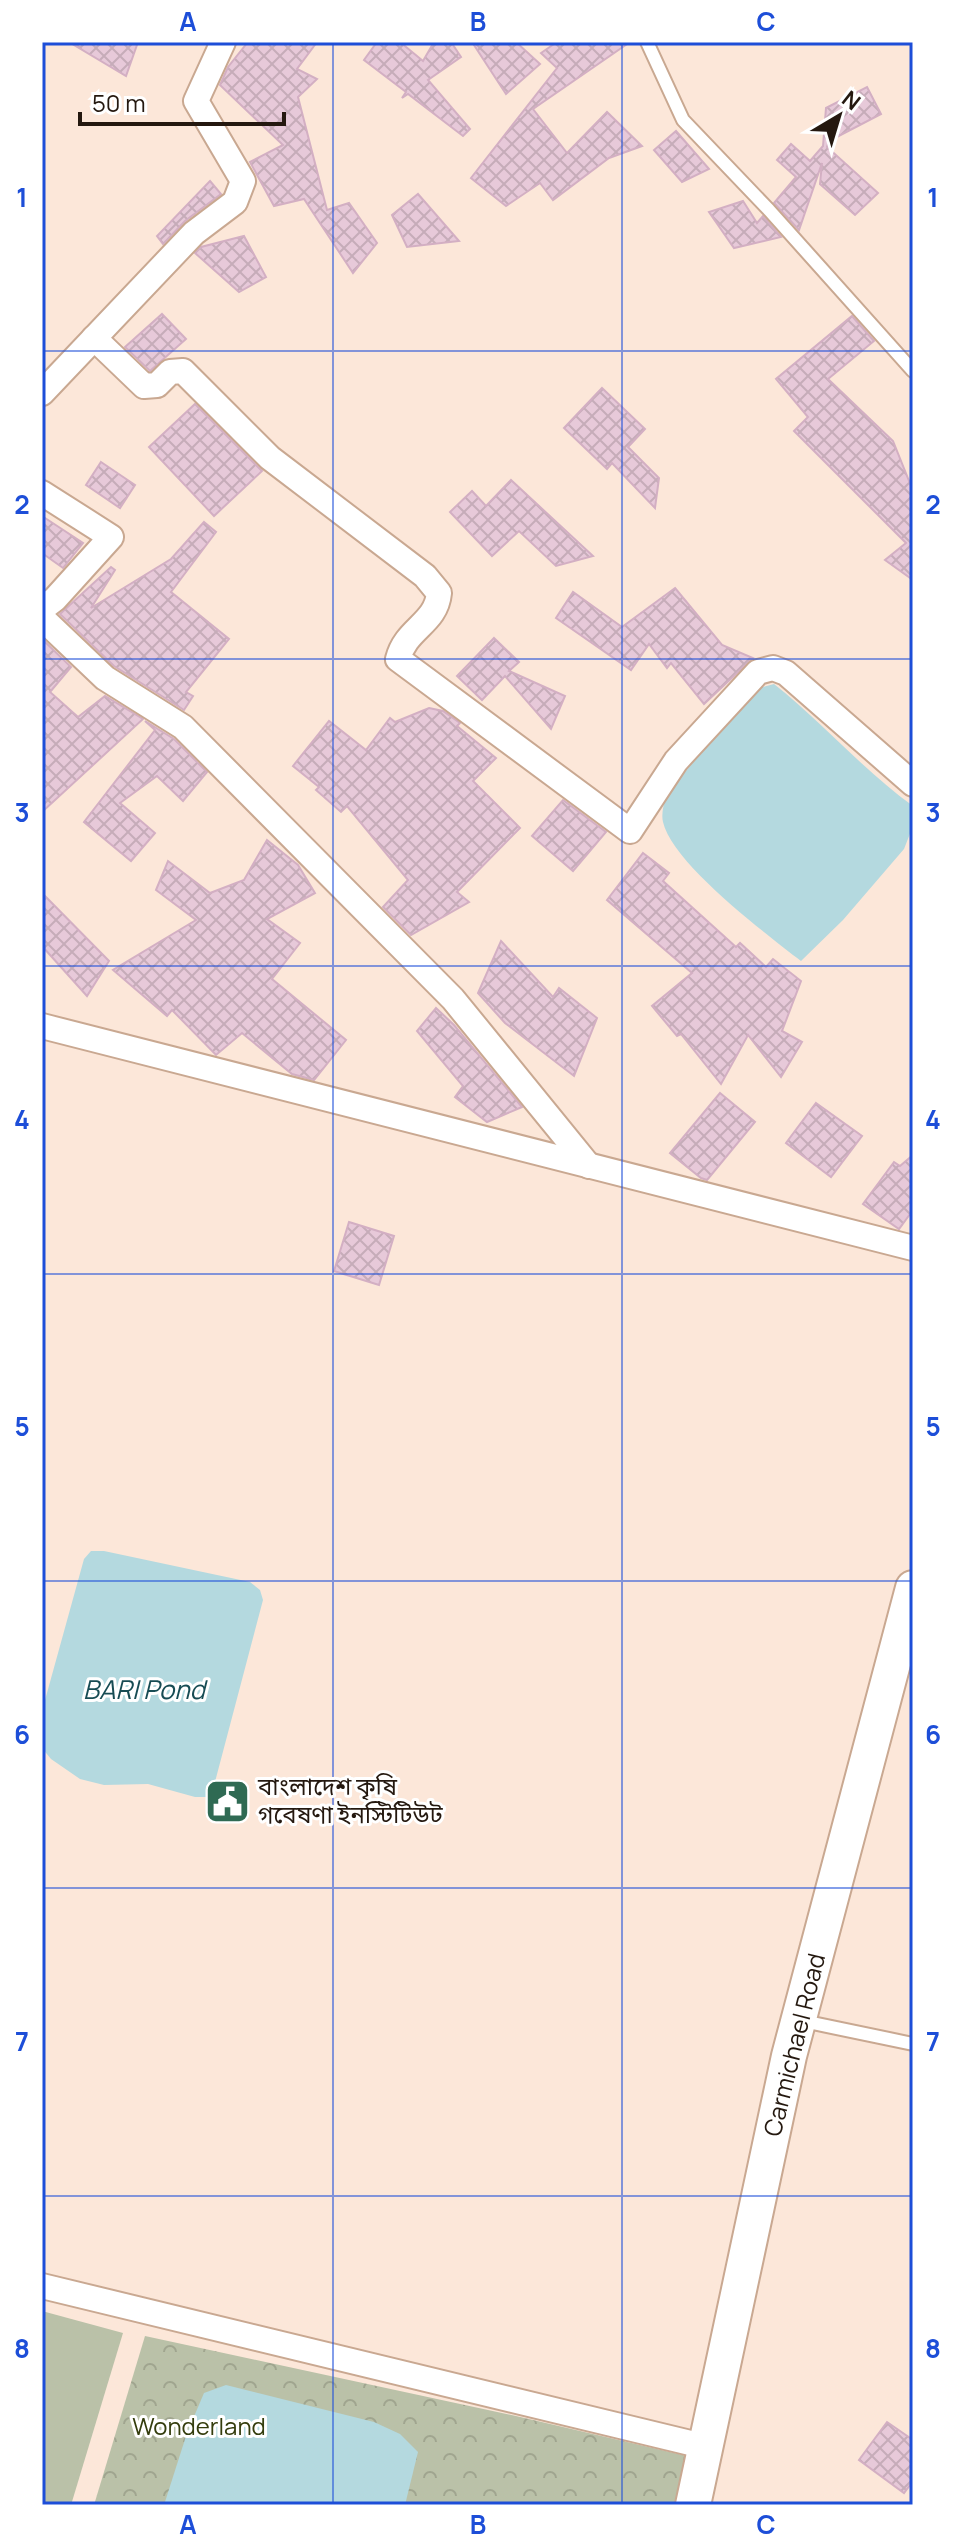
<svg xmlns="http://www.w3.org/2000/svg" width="955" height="2547" viewBox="0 0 955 2547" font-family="Manrope,'Noto Sans Bengali',sans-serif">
  <defs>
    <pattern id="park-crowns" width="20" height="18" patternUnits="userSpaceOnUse" patternTransform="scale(2)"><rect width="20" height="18" fill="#bac1a8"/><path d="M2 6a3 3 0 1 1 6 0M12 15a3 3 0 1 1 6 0" fill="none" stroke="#a0a58f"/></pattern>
    <pattern id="building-cross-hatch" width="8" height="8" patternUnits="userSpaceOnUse" patternTransform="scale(2)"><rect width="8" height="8" fill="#e7c9d9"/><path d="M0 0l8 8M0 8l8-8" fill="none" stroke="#c6acb9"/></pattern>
  </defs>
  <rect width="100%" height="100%" fill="#fce7d9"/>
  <path fill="#bac1a8" d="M42,2311L123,2333L71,2505H42Z"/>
  <path fill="url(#park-crowns)" d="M145,2336L516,2416L687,2456L675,2505H94Z"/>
  <g fill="#b4d9df">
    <path d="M774,684C822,722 863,770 913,806V826L904,849L843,920L801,961C766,934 672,863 663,822C661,814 664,805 665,797L751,690Z"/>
    <path d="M91,1551H104L250,1582L260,1590L263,1600L211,1797H195L148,1784L104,1785L80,1779L51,1759L42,1748V1711L84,1559Z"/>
    <path d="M226,2385L374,2422L400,2434L418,2452L405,2505H164L187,2433L204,2393Z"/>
  </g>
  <g fill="url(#building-cross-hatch)" stroke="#d3afc3" stroke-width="2">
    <path d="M69,42H138L126,76Z"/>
    <path d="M248,42H317L297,69L317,79L298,97L327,210L349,203L377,243L353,273L304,199L274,206L250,162L283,145L220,85L228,67Z"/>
    <path d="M377,42H400L423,61L434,42H451L461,57L428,80L470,129L463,136L408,94L402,98L406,92L364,60Z"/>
    <path d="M472,42H516L540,64L506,94Z"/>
    <path d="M557,42H630L533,109L567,153L607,112L642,146L609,158L553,200L540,183L506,206L471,178L557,68L541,53Z"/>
    <path d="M867,87L881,114L829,141L827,147L878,193L855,215L820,184L822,163L799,230L774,203L796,177L777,160L791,144L810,161L823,146L826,108Z"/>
    <path d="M676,131L709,169L682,182L654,150Z"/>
    <path d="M210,181L221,194L185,221L163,244L157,236Z"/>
    <path d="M418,194L459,241L407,247L392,215Z"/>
    <path d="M743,201L757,223L763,216L781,237L734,248L709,212Z"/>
    <path d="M244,236L266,277L239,292L195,253L201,247Z"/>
    <path d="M162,314L186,339L150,371L125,347Z"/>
    <path d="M852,316L874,341L828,379L893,441L913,491V580L885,560L906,543L794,431L808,417L776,379Z"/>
    <path d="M602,388L645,429L628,447L659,478L655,508L612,463L607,469L564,428Z"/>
    <path d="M195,404L262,471L214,516L149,447Z"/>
    <path d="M101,462L135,485L120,508L86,485Z"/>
    <path d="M511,480L593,556L556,566L519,531L492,556L450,512L472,491L486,506Z"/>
    <path d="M42,516L83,543L63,568L42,553Z"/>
    <path d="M204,522L216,532L171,592L229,639L186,692L193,696L184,710L114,666L60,614L111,567L115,570L91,608L171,559Z"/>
    <path d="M675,588L722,645L753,658L704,704L671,663L667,668L649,644L631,670L556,618L573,592L622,627Z"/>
    <path d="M494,638L519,662L509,671L565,696L551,729L505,676L482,700L457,676Z"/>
    <path d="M42,639L71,667L50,692L78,717L105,696L143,719L42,812Z"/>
    <path d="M429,708L443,711L460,723L457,726L496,758L473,781L520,828L457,892L469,902L411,935L383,907L408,880L347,806L341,812L316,790L319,787L293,766L329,721L366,750L390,718L395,722Z"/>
    <path d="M145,721L174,739L207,772L183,801L157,776L120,803L155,833L131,861L84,822L155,730Z"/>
    <path d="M563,800L606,832L573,871L532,836Z"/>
    <path d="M267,840L298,865L315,893L267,919L300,943L272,979L346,1040L314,1080L292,1074L242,1033L216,1055L172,1010L167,1016L113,970L196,920L156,890L168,861L210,893L244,880Z"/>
    <path d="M643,853L669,873L663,881L736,947L740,943L766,967L773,959L801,981L782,1031L802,1042L781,1077L748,1035L721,1084L681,1034L677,1036L652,1006L692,973L607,900Z"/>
    <path d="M42,893L109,961L87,996L42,946Z"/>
    <path d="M501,941L553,997L559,988L597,1018L574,1076L505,1023L478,993Z"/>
    <path d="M436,1008L454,1025L522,1107L487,1122L455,1097L463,1086L417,1031Z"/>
    <path d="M720,1093L755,1122L707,1180L701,1178L670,1153Z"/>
    <path d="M816,1103L862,1136L831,1177L786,1143Z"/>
    <path d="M913,1155V1210L899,1229L863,1204L894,1162L900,1166Z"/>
    <path d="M349,1222L394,1236L379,1285L334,1271Z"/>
    <path d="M887,2422L913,2440V2481L904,2493L859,2460Z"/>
  </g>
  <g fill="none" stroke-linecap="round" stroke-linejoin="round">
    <defs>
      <g id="lane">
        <path d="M647,42L683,120L769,210L913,371"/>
        <path d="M803,2021L913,2044"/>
      </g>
      <g id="street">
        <path d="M94,338L144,386L157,385L170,372L183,371L270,458L425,576L439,593C436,624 406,628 398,659L630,831L676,761L758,672L773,668L786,673L913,784"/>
        <path d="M42,393L194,233L235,202L243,181L196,101L223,42"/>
        <path d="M42,493L111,537L55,599L42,609"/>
        <path d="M42,618L105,678L183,727L453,999L589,1166"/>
        <path d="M42,1026L913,1248"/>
        <path d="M42,2286L707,2447"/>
      </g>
      <path id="secondary" d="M693,2505L789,2056L913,1588"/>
    </defs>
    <use href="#lane" stroke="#c9a891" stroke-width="16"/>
    <use href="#street" stroke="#c9a891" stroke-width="28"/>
    <use href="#secondary" stroke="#c9a891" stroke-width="38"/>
    <use href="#lane" stroke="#fff" stroke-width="12"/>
    <use href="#street" stroke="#fff" stroke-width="24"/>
    <use href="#secondary" stroke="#fff" stroke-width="34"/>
  </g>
  <path fill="none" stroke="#1d4ed8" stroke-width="2" stroke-opacity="0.55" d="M333,42V2505M622,42V2505M42,351H913M42,659H913M42,966H913M42,1274H913M42,1581H913M42,1888H913M42,2196H913"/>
  <defs>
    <symbol id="civic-square" viewBox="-11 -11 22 22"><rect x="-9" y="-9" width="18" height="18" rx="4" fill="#2f6a53" stroke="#fff"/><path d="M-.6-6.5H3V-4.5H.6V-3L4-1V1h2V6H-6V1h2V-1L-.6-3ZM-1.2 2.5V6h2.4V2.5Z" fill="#fff"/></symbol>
  </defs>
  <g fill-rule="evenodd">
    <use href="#civic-square" x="202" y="1776" width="51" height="51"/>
  </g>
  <g text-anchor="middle" stroke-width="6" stroke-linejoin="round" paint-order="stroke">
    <g font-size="24" fill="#24180f" stroke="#fff" text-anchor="start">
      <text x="258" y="1795">বাংলাদেশ কৃষি<tspan x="258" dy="28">গবেষণা ইনস্টিটিউট</tspan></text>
    </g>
    <g font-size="24" fill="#24180f" stroke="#fff">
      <text transform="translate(795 2045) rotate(-76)" y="8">Carmichael Road</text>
    </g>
    <g font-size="24" fill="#343d0d" stroke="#fff">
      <text x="199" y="2435">Wonderland</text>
    </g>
    <g font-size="26" font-style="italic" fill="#174c54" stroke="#fff">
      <text x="144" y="1699">BARI Pond</text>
    </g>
  </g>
  <rect width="955" height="2547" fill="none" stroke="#ffffff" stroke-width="88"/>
  <g transform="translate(839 116) rotate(38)" stroke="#ffffff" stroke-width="6" paint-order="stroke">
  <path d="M0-6L14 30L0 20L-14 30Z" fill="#24180f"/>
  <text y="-12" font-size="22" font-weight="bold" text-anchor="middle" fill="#24180f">N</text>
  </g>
  <path d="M80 112v12h204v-12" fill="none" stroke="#24180f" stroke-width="4"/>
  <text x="92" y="112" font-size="24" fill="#24180f" stroke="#ffffff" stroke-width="6" paint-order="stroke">50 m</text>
  <rect x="44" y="44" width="867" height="2459" fill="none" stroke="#1d4ed8" stroke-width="3"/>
  <g font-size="26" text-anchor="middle" font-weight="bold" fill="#1d4ed8">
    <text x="188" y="31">A</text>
    <text x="478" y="31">B</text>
    <text x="766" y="31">C</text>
    <text x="22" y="207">1</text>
    <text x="933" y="207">1</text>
    <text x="22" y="514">2</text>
    <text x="933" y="514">2</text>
    <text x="22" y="822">3</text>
    <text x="933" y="822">3</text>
    <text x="22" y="1129">4</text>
    <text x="933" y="1129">4</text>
    <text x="22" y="1436">5</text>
    <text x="933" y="1436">5</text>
    <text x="22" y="1744">6</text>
    <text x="933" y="1744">6</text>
    <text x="22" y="2051">7</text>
    <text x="933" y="2051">7</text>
    <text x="22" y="2358">8</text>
    <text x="933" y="2358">8</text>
    <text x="188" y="2534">A</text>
    <text x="478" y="2534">B</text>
    <text x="766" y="2534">C</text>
  </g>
</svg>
